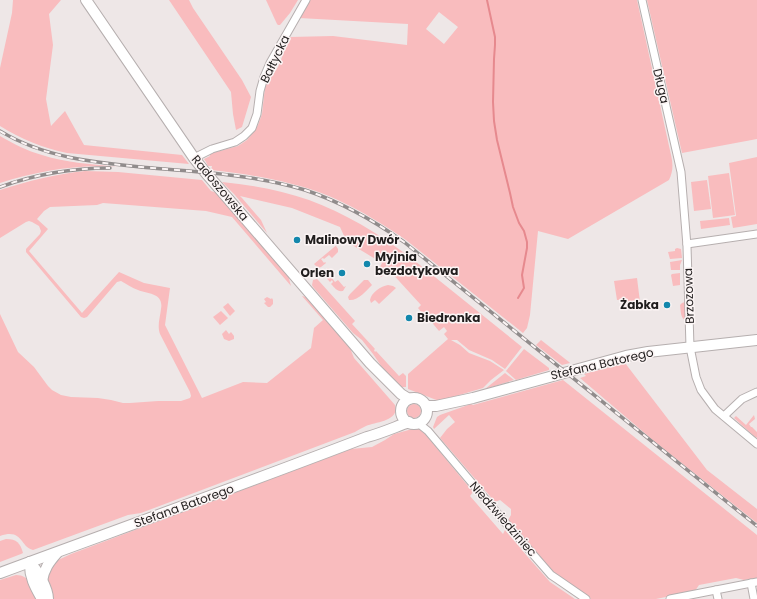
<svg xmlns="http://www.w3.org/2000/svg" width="757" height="599" viewBox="0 0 757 599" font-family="Poppins,sans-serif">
  <rect width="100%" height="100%" fill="#eee7e7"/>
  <g fill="#f9bcbe" fill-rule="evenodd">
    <path d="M13,0H61L49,14L53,45L46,99L51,126L65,111L84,145L182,155L189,164L67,153C43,148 21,139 0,126V68L12,13Z"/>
    <path d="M169,0H189L193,8L242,80L251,97L242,127L236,130L233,114L231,92Z"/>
    <path d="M266,0H298L290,13L280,25H278L277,24Z"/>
    <path d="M309,0H637L669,146C672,159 675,168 669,180L568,239L538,231L530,315L527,328L523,333L406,240C371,216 334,194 292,184C266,177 239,173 211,170L212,166H208L206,162L204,159L210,156L209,154L238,146L247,140L252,134L258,125L262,114L265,87L278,67L290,37L333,36L407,45L408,24L299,18ZM439,12L458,27L444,44L426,29Z"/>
    <path d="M647,0H757V139L682,153Z"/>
    <path d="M0,136C14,144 27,151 42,155C66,163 93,164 118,167C78,164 38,171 0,183Z"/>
    <path d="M757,157V224L733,228L731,217L736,216L729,163Z"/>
    <path d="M85,171L118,172L202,180L211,191L217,193L288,275L291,286L232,217L206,211L103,203L97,205L50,207L44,211L37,219L48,229L29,251L82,313L119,272L144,283L170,288L165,325L202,398L243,382L267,383L311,348L314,328L323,320L302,296L306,297L349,345L352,353L354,358L395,405C400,421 376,422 366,426C362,428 358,430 355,432L141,513L128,515L33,550C20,547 23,528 0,536V314L18,352L34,367L48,386L52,390L61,395L71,397L98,398L111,400L123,403H130L158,401H181L190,398L191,396L190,392L160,334C157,325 160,318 161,309C164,293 148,294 138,290C132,288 127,284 121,281L117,282L87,317L84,318L81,317L26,252V249L40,234L41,231L39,226L32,222L29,221L26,222L0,238V190C28,181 56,174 85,171Z"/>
    <path d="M729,173L735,215L713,218L708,176Z"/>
    <path d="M707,180L711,209L694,211L691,182Z"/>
    <path d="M222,182C251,185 281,190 309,200C345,213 379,234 410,257L522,347L505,369L492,360L469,350L457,340H451L460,345L469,353L490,361L504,370L491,380L483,388L439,401L408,389V374L448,339L444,334L447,331L444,327L439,331L429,319L428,320L418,308L421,305L389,270L381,277C375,270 379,270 382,263L344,240L336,246L338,249V252L332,258L329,255L324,259L323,258L321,259L324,263L325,262L326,263L321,267L318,268L314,264L345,238L340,227L292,208L240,196L242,198L261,220L267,233L234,194Z"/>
    <path d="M729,218L730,225L701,229L700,221Z"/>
    <path d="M677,248L681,249L682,258L670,259L668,252L675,251V249Z"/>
    <path d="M682,260L680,265V270H671L670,262Z"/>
    <path d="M328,268H329L326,271L328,273L331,271L334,275L331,277L335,282L338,280L344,287L346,286L343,291C337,292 335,288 331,284L333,282L332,280L330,282L323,274L325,271Z"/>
    <path d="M680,273V285L673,286L671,275L672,274Z"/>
    <path d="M637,278L640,302L627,304L626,299L617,300L614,281Z"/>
    <path d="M317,279L319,281L355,321L352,324L375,349L374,350L375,352L376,351L399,376L403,373L406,376V387H400L388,376L373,354L362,340L353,333L313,287L312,285L313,280Z"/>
    <path d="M364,280H368L372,285C366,291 358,301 349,300L348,297L350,294Z"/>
    <path d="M388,285L393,286L396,288L379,304L375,300L371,303L370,300C371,293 381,286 388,285Z"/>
    <path d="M267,297L271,299L272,298L273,300V304L270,307H268L264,303L266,302L264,299Z"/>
    <path d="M685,302L687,321C680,319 681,311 680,305L682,303Z"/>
    <path d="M228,303L235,311L230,316L223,307Z"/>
    <path d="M221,311L228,318L220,325L213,317Z"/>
    <path d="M226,330L229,334L231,332L234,336V339L229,341L224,339L222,334Z"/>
    <path d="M541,340L569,362L570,363L562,365L536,345Z"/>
    <path d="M524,349L549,368V370L516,380L506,371Z"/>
    <path d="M625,363L707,470L757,509V523L654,441L580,378L586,376L584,374Z"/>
    <path d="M505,373L514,380L485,389Z"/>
    <path d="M563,380L757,535V578L744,580L736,578L699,585L695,591L656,599H591L559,577L548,566L508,520L511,515V509L500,500L495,502L440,438L447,429L455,422L449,415L434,429L433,427L437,417L440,415L471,404L473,405Z"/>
    <circle cx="414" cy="411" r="7"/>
    <path d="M754,415L755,419L749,424L751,427H752L757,432V437L756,438L734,418L736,416L746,425Z"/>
    <path d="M416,428L421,429L473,492L470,496L503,534L505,530L527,556L550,582L575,599H53L50,590L47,578L48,573L56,561L71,554L351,449L372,447L385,440L394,434Z"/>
    <path d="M6,539C17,539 20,543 23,553L21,554L0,562V541Z"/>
    <path d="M16,575C30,575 33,588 39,599H0V580Z"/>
  </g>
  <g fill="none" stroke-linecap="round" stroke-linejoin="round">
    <path stroke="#e6898e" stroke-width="2" d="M487,0L495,37V45L494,59L493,102L494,121L497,140L510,193L513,207L519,223L524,231L527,242V248L522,275L524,288L518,298"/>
    <defs>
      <g id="street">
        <path d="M642,0L681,172L687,246L690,347L696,377L701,390L715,409L757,444"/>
        <path d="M194,158L212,149L235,142L244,136L252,128L257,114L260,91L264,77L270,63L306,0"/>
        <path d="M687,244L757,234"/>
        <path d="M724,416L742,399L757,392"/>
        <path d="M418,423L428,431L504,521L551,575L557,579L586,599"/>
        <path d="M751,583L754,599"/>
        <path d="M716,590L718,599"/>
        <path d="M670,599L757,582"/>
      </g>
      <g id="secondary">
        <path d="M86,0L194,158L205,172L370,363L401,394L409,399"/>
        <circle cx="414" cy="411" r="13"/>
        <path d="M426,406H436L473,398L626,356L648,352L757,340"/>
        <path d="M30,562C37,570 48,588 48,599"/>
        <path d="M30,562C29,576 35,587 42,599"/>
        <path d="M0,573C122,528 245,484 367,437C382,433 395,427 409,422"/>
        <path d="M42,581C44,569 49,562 57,553"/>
      </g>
    </defs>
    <use href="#street" stroke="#b6afaf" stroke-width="9"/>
    <use href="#secondary" stroke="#b6afaf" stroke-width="12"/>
    <use href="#street" stroke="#fff" stroke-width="7"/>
    <use href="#secondary" stroke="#fff" stroke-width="10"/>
    <defs>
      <g id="rail">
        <path d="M0,131C46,159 99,163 152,168C203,172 255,175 305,190C341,202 373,220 404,242L757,526"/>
        <path d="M0,187C36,174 72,168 110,168"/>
      </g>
    </defs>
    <use href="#rail" stroke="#918c8c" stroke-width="3.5"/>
    <use href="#rail" stroke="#fbf4f4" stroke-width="2" stroke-dasharray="6" stroke-linecap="butt"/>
  </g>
  <g fill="#1387ac" stroke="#fbf4f4" stroke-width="1.5">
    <circle cx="297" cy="240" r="4"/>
    <circle cx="367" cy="264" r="4"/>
    <circle cx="342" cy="273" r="4"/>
    <circle cx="667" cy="305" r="4"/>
    <circle cx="409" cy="318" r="4"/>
  </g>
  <g text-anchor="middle" stroke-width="3" stroke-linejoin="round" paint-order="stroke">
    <g font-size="12" fill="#201d1d" stroke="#fbf4f4">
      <text transform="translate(275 59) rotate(-64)" y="4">Bałtycka</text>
      <text transform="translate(661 86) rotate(77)" y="4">Długa</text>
      <text transform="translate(220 188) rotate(50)" y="4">Radoszowska</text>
      <text transform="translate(689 296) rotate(-92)" y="4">Brzozowa</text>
      <text transform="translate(602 364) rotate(-13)" y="4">Stefana Batorego</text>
      <text transform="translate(184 506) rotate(-20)" y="4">Stefana Batorego</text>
      <text transform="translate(503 519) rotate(49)" y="4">Niedźwiedziniec</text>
    </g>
    <g font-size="12" font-weight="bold" fill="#201d1d" stroke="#fbf4f4" text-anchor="start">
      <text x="305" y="244">Malinowy Dwór</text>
      <text x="375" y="261">Myjnia<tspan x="375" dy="14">bezdotykowa</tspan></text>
      <text x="334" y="277" text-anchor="end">Orlen</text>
      <text x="659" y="309" text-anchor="end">Żabka</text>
      <text x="417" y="322">Biedronka</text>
    </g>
  </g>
</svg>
